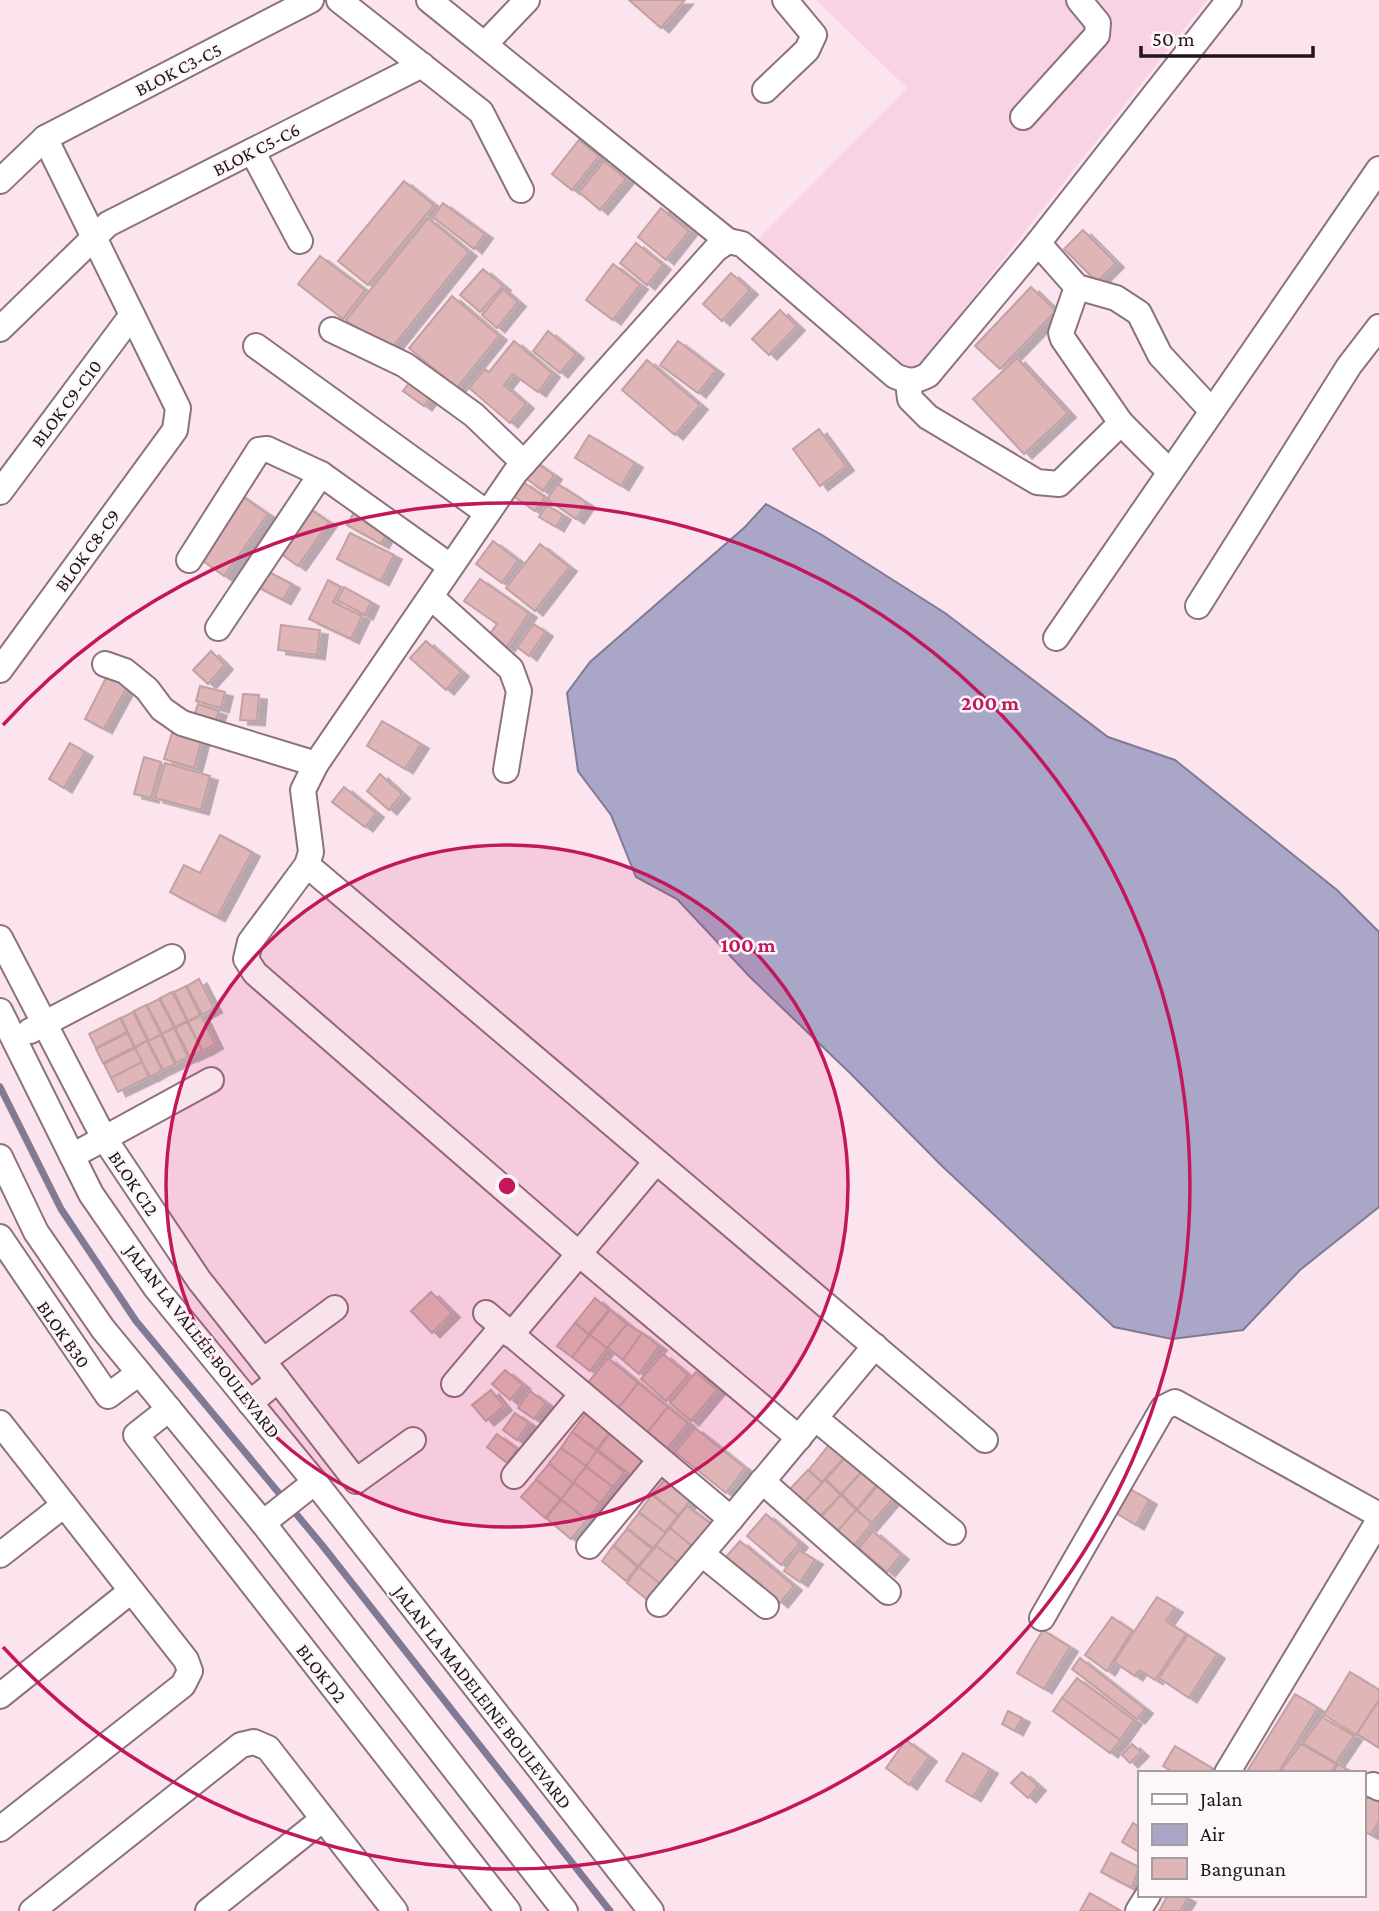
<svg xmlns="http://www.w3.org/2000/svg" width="1379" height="1911" viewBox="0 0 1379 1911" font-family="'Crimson Pro',serif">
  <defs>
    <filter id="shadow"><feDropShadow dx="8" dy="4.5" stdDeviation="0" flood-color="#0004"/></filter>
  </defs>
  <rect width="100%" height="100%" fill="#fce4ef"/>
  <path fill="#f8d3e5" d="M816,0H1207L921,364L894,374L755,242L907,88Z"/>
  <path fill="#aaa6c8" stroke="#807a94" stroke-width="2" d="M766,504L822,535L945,613L1108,737L1175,760L1337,890L1379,932V1207L1300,1270L1243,1330L1172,1339L1114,1327L942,1166L851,1074L750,977L677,899L636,877L611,815L578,771L567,693L590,662L745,527Z"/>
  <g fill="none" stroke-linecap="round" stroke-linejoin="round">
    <path stroke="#807a94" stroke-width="7" d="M0,1087L61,1209L136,1321L322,1545L610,1911"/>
  </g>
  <g fill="#e0b5b7" stroke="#c1a1a2" stroke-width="2" filter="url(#shadow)">
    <path d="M629,0H685L661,28Z"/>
    <path d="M579,140L599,156L572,190L552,174Z"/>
    <path d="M604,161L626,179L600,210L579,192Z"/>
    <path d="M404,181L434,205L368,285L338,261Z"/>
    <path d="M443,203L485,234L474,249L433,217Z"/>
    <path d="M661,208L689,231L666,260L638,237Z"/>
    <path d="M428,218L469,252L388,353L346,320Z"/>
    <path d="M1083,230L1116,263L1097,282L1064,249Z"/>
    <path d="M636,243L663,265L647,285L620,263Z"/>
    <path d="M320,256L365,290L343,319L298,284Z"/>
    <path d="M613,264L640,285L613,320L586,300Z"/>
    <path d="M483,269L503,286L480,312L460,295Z"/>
    <path d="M731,273L750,290L722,321L703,304Z"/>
    <path d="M1031,287L1056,311L1000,369L975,346Z"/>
    <path d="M503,289L518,302L497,328L482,315Z"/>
    <path d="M452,296L499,336L457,388L409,348Z"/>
    <path d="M780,310L797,326L769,355L752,339Z"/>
    <path d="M548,331L576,354L560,373L533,351Z"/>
    <path d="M514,341L552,373L538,392L513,374L504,385L526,404L510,423L469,388L485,369L489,372Z"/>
    <path d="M678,341L716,370L698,393L660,365Z"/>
    <path d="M1017,358L1068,413L1024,454L973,399Z"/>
    <path d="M647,360L700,405L675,435L622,390Z"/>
    <path d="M413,378L433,394L424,406L403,391Z"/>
    <path d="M819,429L846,466L820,486L793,449Z"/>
    <path d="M589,435L635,463L621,486L575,458Z"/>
    <path d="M534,461L554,475L543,491L523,476Z"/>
    <path d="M523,482L545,497L535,511L513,496Z"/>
    <path d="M558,484L587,503L576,519L547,499Z"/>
    <path d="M239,494L268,514L224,576L196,556Z"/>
    <path d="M547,505L563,515L556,527L539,517Z"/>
    <path d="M307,507L329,522L298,566L277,551Z"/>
    <path d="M354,512L388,531L381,544L347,525Z"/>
    <path d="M350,533L394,555L381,581L337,559Z"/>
    <path d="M493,541L518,560L502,583L476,564Z"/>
    <path d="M540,544L569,567L535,611L506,588Z"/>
    <path d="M261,568L292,584L283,600L252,584Z"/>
    <path d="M480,579L529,613L507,647L489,635L497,624L464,601Z"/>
    <path d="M328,580L341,587L333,602L362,616L351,639L309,619Z"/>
    <path d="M344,587L371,602L365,615L337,600Z"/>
    <path d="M534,624L545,632L529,656L517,647Z"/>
    <path d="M281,625L320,630L317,655L278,650Z"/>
    <path d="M426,641L461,672L446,690L410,658Z"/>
    <path d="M211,651L225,665L208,684L193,670Z"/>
    <path d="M108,674L128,685L104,729L85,719Z"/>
    <path d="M200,686L225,692L221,708L196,701Z"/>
    <path d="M243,694L259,695L257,721L240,720Z"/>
    <path d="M198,704L219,711L213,727L192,721Z"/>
    <path d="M382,721L421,744L405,769L367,746Z"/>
    <path d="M172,733L201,742L194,768L164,759Z"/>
    <path d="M70,743L85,752L64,788L49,779Z"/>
    <path d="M144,757L161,762L151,798L134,794Z"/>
    <path d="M165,763L210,776L201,810L155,798Z"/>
    <path d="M380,774L402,794L389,810L367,791Z"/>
    <path d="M344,787L376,813L365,827L332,802Z"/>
    <path d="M220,835L252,852L217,917L170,892L184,865L200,873Z"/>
    <path d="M199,979L214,1008L202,1015L187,986Z"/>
    <path d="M186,986L200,1015L188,1021L174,992Z"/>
    <path d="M172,992L187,1021L175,1027L160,998Z"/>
    <path d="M159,999L174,1027L162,1034L147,1005Z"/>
    <path d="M146,1005L161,1034L149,1041L134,1011Z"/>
    <path d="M133,1012L147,1040L135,1047L121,1018Z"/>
    <path d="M201,1015L215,1044L203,1051L188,1022Z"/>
    <path d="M120,1018L127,1032L96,1048L89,1034Z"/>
    <path d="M187,1022L202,1051L190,1057L175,1028Z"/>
    <path d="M174,1028L188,1057L176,1063L162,1034Z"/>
    <path d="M127,1033L134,1047L103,1063L96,1049Z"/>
    <path d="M161,1035L175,1064L163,1070L148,1041Z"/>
    <path d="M147,1041L162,1070L150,1077L135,1048Z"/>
    <path d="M135,1048L142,1062L111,1078L104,1064Z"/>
    <path d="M142,1062L149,1077L118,1092L111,1078Z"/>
    <path d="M431,1292L452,1313L432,1333L411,1311Z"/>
    <path d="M595,1298L609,1310L589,1334L575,1323Z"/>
    <path d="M610,1310L627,1324L607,1348L590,1335Z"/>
    <path d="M575,1323L589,1335L572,1357L557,1346Z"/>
    <path d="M627,1324L642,1333L623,1360L608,1348Z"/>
    <path d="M642,1333L659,1346L639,1374L623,1360Z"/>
    <path d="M590,1335L607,1348L590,1371L572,1357Z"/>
    <path d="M663,1354L688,1375L666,1401L641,1379Z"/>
    <path d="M608,1358L638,1383L617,1410L586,1385Z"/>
    <path d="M505,1370L523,1385L510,1400L492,1384Z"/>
    <path d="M696,1372L717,1390L691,1421L670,1403Z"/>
    <path d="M638,1383L668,1407L646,1434L617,1410Z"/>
    <path d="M491,1390L504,1406L486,1421L472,1405Z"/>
    <path d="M530,1391L546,1403L534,1419L518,1408Z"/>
    <path d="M668,1407L688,1423L666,1450L646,1434Z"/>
    <path d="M587,1412L611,1430L597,1449L572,1432Z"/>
    <path d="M515,1413L529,1423L517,1440L503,1430Z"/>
    <path d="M695,1428L745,1468L726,1493L675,1452Z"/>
    <path d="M612,1431L648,1458L636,1479L598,1450Z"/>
    <path d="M572,1432L597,1451L586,1466L561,1448Z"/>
    <path d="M497,1434L517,1449L507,1463L487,1447Z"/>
    <path d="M829,1445L844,1458L822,1482L809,1470Z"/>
    <path d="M561,1448L586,1466L573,1483L549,1463Z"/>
    <path d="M597,1451L624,1472L613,1487L586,1466Z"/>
    <path d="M848,1455L864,1469L841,1494L826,1479Z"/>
    <path d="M549,1464L573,1483L561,1499L536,1479Z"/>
    <path d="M586,1467L613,1487L600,1503L574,1482Z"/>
    <path d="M864,1469L879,1482L857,1509L842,1494Z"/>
    <path d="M808,1470L822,1483L803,1503L789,1490Z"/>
    <path d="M666,1478L692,1498L679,1515L652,1494Z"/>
    <path d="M536,1480L560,1499L545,1518L521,1497Z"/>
    <path d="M825,1480L841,1495L819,1517L804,1503Z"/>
    <path d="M574,1483L600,1503L587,1520L561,1499Z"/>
    <path d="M880,1483L895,1496L872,1523L857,1510Z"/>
    <path d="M1130,1489L1149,1500L1136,1525L1116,1513Z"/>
    <path d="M652,1495L678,1516L665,1532L639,1512Z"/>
    <path d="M841,1495L856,1510L836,1533L820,1518Z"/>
    <path d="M561,1500L587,1520L571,1539L546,1518Z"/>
    <path d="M687,1506L711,1524L693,1547L670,1528Z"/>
    <path d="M856,1510L872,1523L852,1548L836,1533Z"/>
    <path d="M639,1513L666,1533L653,1548L627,1528Z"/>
    <path d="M766,1514L800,1543L781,1565L747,1536Z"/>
    <path d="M670,1528L693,1547L680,1564L656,1546Z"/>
    <path d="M627,1529L652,1549L638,1566L614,1545Z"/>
    <path d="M873,1531L901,1555L887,1572L859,1548Z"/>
    <path d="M740,1541L794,1586L780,1603L726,1557Z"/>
    <path d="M613,1546L637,1567L626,1581L602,1561Z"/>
    <path d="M656,1546L680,1564L663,1586L639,1567Z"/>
    <path d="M799,1550L815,1560L800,1582L784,1571Z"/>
    <path d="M639,1567L663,1586L650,1602L627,1583Z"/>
    <path d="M1157,1597L1175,1608L1166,1621L1186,1634L1155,1680L1139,1670L1135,1676L1114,1662Z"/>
    <path d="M1112,1617L1132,1631L1107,1671L1085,1655Z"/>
    <path d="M1043,1630L1070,1647L1044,1689L1017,1673Z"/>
    <path d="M1188,1635L1217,1654L1189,1698L1159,1678Z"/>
    <path d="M1080,1658L1145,1709L1137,1719L1072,1669Z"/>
    <path d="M1350,1672L1379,1690V1700L1356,1735L1324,1715Z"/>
    <path d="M1077,1678L1134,1720L1120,1740L1062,1698Z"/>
    <path d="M1295,1694L1318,1708L1278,1773H1246Z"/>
    <path d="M1062,1698L1120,1740L1110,1753L1053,1711Z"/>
    <path d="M1377,1703L1379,1704V1748L1357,1734Z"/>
    <path d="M1008,1711L1022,1718L1015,1731L1002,1724Z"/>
    <path d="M1322,1717L1354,1736L1336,1763L1303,1743Z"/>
    <path d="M906,1740L929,1757L909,1785L886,1768Z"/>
    <path d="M1132,1744L1141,1752L1130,1763L1122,1755Z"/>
    <path d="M1301,1744L1336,1764L1330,1773H1279Z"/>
    <path d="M1175,1746L1213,1769L1211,1773H1174L1163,1766Z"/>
    <path d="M963,1753L990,1769L973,1797L946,1781Z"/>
    <path d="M1338,1764L1353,1773H1333Z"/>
    <path d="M1022,1772L1038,1786L1028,1798L1011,1783Z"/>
    <path d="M1374,1788L1379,1791V1821L1371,1835L1363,1831V1806Z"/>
    <path d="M1133,1823L1139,1827V1852L1122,1842Z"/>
    <path d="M1111,1853L1139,1867L1132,1888L1101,1872Z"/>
    <path d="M1090,1893L1121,1911H1080Z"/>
    <path d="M1168,1895H1183L1188,1898L1180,1911H1159Z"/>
  </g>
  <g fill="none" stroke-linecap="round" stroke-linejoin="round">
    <defs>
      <g id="minor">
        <path d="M339,0L481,112L521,190"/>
        <path d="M429,0L728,241"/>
        <path d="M486,43L527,0"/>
        <path d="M765,90L807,50L814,35L785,0"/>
        <path d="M1023,117L1097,35L1098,23L1079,0"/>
        <path d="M252,151L300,241"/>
        <path d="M0,181L45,138L311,0"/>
        <path d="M1038,243L1077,287L1116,298L1139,313L1160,355L1212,411"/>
        <path d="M1077,287L1061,333L1063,339L1121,423L1170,472"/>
        <path d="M0,329L108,224L422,65"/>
        <path d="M332,330L405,365L474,415L524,463"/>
        <path d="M256,346L487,513"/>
        <path d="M908,382L910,399L928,417L1037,482L1059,484L1121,423"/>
        <path d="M0,492L132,315"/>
        <path d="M189,560L259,450L267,449L321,474L450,566"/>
        <path d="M431,597L511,669L519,691L506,770"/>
        <path d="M1198,606L1349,366L1379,327"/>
        <path d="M218,628L321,474"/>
        <path d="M1056,638L1379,169"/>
        <path d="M105,664L125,671L147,689L162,709L182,723L316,764"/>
        <path d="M0,670L175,430L178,408L45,138"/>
        <path d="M307,865L985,1440"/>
        <path d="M0,938L104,1138L199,1280L278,1380L250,1403"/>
        <path d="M0,1011L91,1194L156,1288L315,1482L651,1911"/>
        <path d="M30,1031L172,957"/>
        <path d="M72,1156L211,1080"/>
        <path d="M0,1157L36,1232L103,1329L263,1523L565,1911"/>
        <path d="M0,1237L108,1396L139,1373"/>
        <path d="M486,1313L731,1519L875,1346"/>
        <path d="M511,1335L655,1163"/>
        <path d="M263,1361L335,1308"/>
        <path d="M278,1380L356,1481L413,1440"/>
        <path d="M454,1384L502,1327"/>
        <path d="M169,1409L136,1435L508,1911"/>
        <path d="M815,1418L953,1532"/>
        <path d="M0,1423L186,1660L190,1671L183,1685L0,1829"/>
        <path d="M799,1438L579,1254L255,973L246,959L250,942L307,865L311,852L303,790L316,764L515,473L716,249L728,241L742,244L895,376C909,382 915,382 928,375L1038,243L1229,0"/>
        <path d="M514,1476L582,1394"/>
        <path d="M762,1481L888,1592"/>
        <path d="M263,1523L315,1482"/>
        <path d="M589,1546L660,1460"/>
        <path d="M702,1554L766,1606"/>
        <path d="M0,1555L64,1505"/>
        <path d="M659,1604L731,1519"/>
        <path d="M1042,1618L1163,1408L1175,1402L1379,1515"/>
        <path d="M0,1696L131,1591"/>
        <path d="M1227,1773L1379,1520"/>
        <path d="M1373,1785L1379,1788"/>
        <path d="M32,1911L241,1745L254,1742L268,1748L395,1911"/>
        <path d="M208,1911L323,1819"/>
        <path d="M1138,1911L1148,1895"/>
      </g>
    </defs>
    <use href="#minor" stroke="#8c727f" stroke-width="28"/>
    <use href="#minor" stroke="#fff" stroke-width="24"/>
  </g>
  <circle cx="507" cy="1186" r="341" fill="#c2185b" fill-opacity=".12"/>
  <g fill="none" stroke="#c2185b" stroke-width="3.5">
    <circle cx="507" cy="1186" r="341"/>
    <path d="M3 725A683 683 0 1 1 3 1647"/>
  </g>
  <g text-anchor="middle" stroke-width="5" stroke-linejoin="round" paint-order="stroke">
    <g font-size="19" fill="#1f151a" stroke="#fdf7f9">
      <text transform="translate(178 69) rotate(-27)" y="7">BLOK C3-C5</text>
      <text transform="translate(256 149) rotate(-27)" y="7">BLOK C5-C6</text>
      <text transform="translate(66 403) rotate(-53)" y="7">BLOK C9-C10</text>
      <text transform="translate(87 550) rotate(-54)" y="7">BLOK C8-C9</text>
      <text transform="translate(134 1183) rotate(56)" y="7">BLOK C12</text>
      <text transform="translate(64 1334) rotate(55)" y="7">BLOK B30</text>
      <text transform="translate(203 1341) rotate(52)" y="7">JALAN LA VALLÉE BOULEVARD</text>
      <text transform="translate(322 1673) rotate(52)" y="7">BLOK D2</text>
      <text transform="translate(483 1697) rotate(52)" y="7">JALAN LA MADELEINE BOULEVARD</text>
    </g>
  </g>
  <circle cx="507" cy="1186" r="10" fill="#c2185b" stroke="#fdf7f9" stroke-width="3.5"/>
  <g font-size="21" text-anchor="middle" font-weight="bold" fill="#c2185b" stroke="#fdf7f9" stroke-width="5" stroke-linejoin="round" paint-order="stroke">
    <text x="990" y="710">200 m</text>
    <text x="748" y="952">100 m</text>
  </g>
  <rect x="1138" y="1771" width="228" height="126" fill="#fdf7f9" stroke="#a49da0" stroke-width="2"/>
  <rect x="1152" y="1794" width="35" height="10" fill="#ffffff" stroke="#a49da0" stroke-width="2"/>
  <text x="1200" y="1806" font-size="21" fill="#1f151a">Jalan</text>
  <rect x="1152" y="1824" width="35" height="21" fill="#aaa6c8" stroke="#a49da0" stroke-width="2"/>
  <text x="1200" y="1841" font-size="21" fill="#1f151a">Air</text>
  <rect x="1152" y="1858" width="35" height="21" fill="#e0b5b7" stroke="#a49da0" stroke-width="2"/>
  <text x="1200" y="1876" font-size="21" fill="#1f151a">Bangunan</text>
  <path d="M1141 46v10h172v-10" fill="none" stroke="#1f151a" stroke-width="3.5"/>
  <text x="1152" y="46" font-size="21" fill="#1f151a" stroke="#fdf7f9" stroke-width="5" paint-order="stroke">50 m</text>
</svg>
